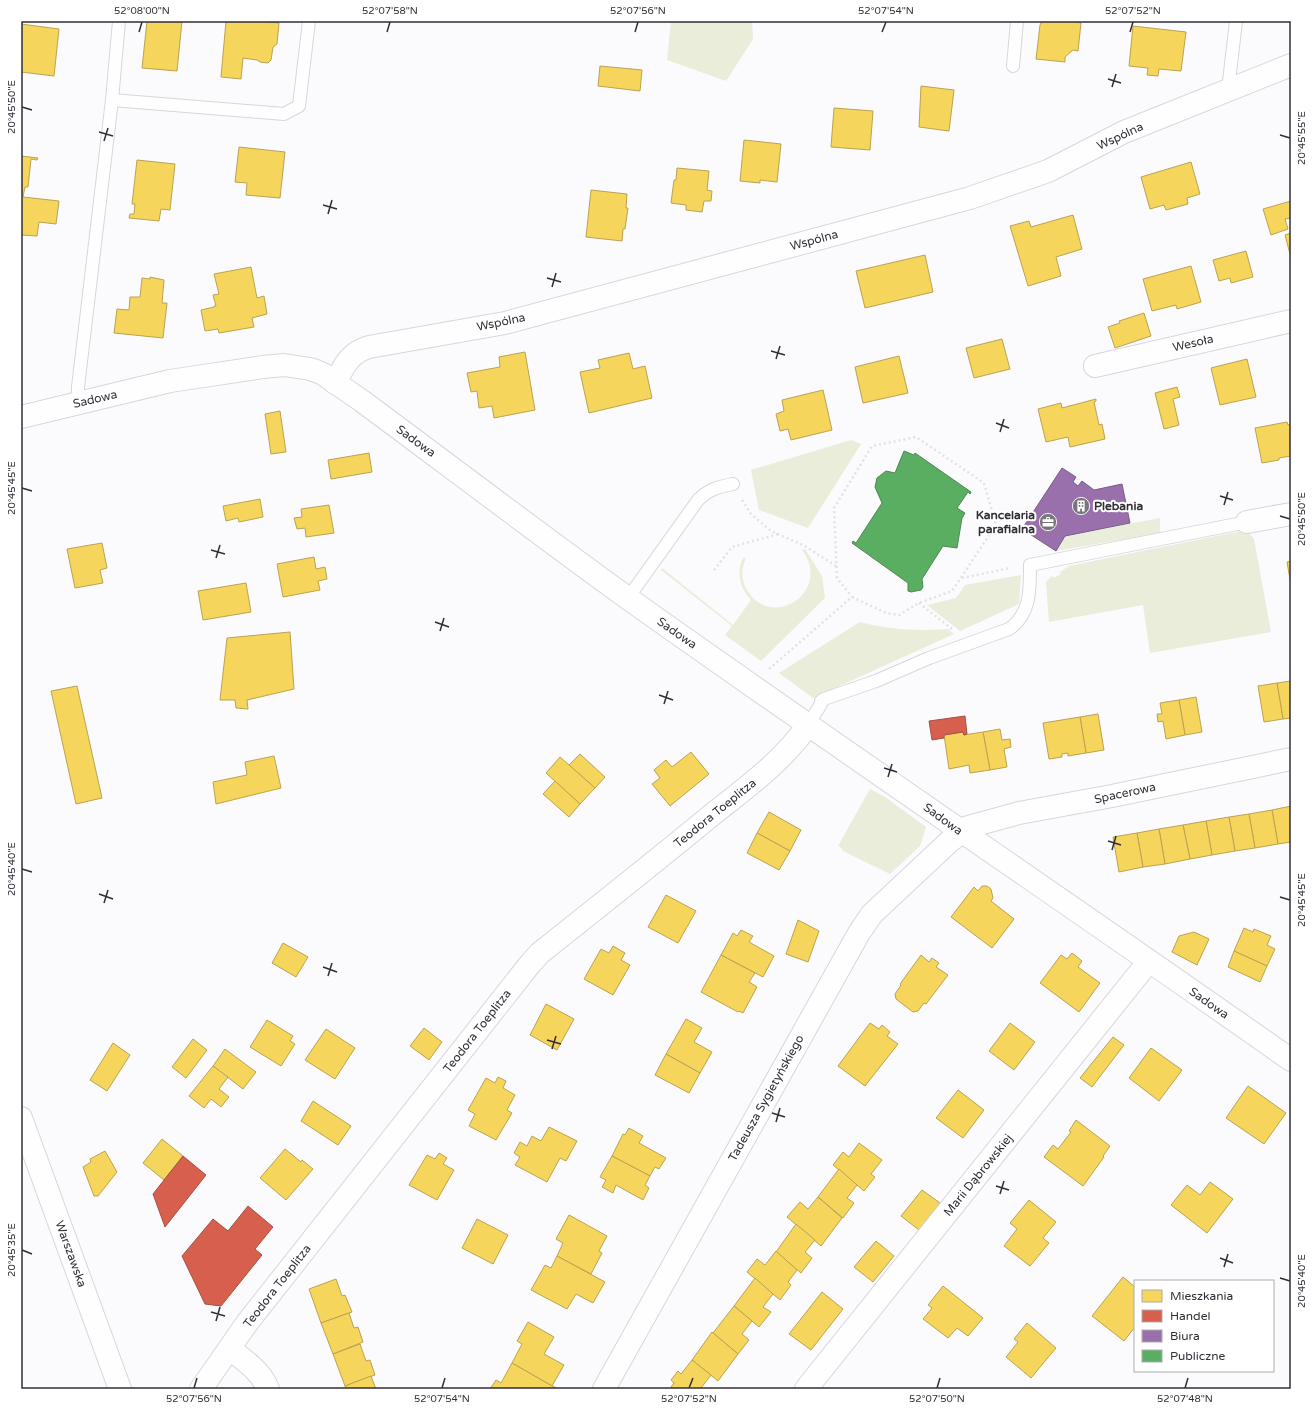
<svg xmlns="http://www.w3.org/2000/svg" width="1312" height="1410" viewBox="0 0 1312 1410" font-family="'Varela Round',sans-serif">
  <rect width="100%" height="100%" fill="#fbfafd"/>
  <g fill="#e9edda">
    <path d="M671,21H752L753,39L726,81L667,60Z"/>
    <path d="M851,440L861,444L808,528L759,510L751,470Z"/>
    <path d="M1160,518V533L1056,551L1065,536Z"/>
    <path d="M1241,531L1249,532L1254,539L1271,632L1150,653L1143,605L1049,622L1046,582L1052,576L1054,578L1061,574L1060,572L1069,566Z"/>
    <path d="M805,549L822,576L825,598L761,661L725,635L732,626L661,570L662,568L733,625L751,600C740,588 736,573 743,558H746C741,568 741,580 747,590C771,631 833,592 802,550Z"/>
    <path d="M1021,575L1019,604L960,631L927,605L956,598L965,585Z"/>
    <path d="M860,622C891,630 917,631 948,629L954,634L813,698L779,673Z"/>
    <path d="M870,789L885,797L926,827L920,846L890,874L843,851L841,848L838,846Z"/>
  </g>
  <g fill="#f6d55c" stroke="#bba351">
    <path d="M147,21H182L177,71L142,68Z"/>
    <path d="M226,21H259L279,23L277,44L273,47L271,60L268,63L260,62L257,60L243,58L241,79L221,77Z"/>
    <path d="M1042,21H1073L1081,23L1078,51L1073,50L1065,57V62L1036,59L1040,25Z"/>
    <path d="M21,24L59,29L54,76L21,72Z"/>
    <path d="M1133,26L1186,32L1181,71L1159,69L1158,76L1147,75L1148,68L1129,66Z"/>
    <path d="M600,66L642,70L640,91L598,86Z"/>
    <path d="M921,86L954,90L949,131L919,127Z"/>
    <path d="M834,108L873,111L870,150L831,147Z"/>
    <path d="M744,140L781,144L777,182L760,180V183L740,181Z"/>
    <path d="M239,147L285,152L280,198L246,195L247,183L235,182Z"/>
    <path d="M21,156L38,158L37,160L31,159L28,187H25L23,197L59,201L56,224L39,222L37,236L21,235Z"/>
    <path d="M137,160L175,164L170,210L161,209L159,221L129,218L130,214H134L135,204H132Z"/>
    <path d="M1191,162L1200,194L1187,198L1188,204L1166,210L1164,205L1150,209L1141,177Z"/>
    <path d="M677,168L709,171L707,190L712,191L711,201H704L702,212L686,210V205L671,203L674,180H676Z"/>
    <path d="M591,190L627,194L626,208H628L625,229H623L622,241L586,237Z"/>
    <path d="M1291,201V218L1285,219L1288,229L1271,235L1263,209Z"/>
    <path d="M1073,215L1082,249L1056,257L1061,276L1028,286L1010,226L1029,221L1031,227Z"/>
    <path d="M1291,233V254H1290L1285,235Z"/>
    <path d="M1246,251L1253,277L1231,283L1230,278L1219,281L1213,260Z"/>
    <path d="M925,255L933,292L865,308L856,271Z"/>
    <path d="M1191,266L1201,302L1177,309L1176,305L1152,311L1143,279Z"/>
    <path d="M251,267L257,298L264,296L267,314L252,318L254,327L219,333L218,329L205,331L201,310L214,307V306H216L213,295L219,294L214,274Z"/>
    <path d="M150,277L164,280L162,303H167L163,338L114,333L117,309L129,310L130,297H140L142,278L150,279Z"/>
    <path d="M1144,313L1151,336L1115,348L1108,327L1120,323L1119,321Z"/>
    <path d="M1002,339L1010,369L974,378L966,348Z"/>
    <path d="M525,352L535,410L494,418L492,406L479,408L477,391L471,392L467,373L500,367L499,357Z"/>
    <path d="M629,353L633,369L645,366L652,398L589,413L580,372L600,368L598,360Z"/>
    <path d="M899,356L908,393L863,403L855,367Z"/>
    <path d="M1247,359L1256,397L1220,405L1211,368Z"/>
    <path d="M1177,387L1180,397L1173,399L1179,425L1164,429L1155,393Z"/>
    <path d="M823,390L832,430L791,440L788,429L780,431L776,414L784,411L782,400Z"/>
    <path d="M1096,399V401L1094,402L1099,425L1102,424L1105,439L1070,447L1068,437L1046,442L1038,409L1061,403L1062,408Z"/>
    <path d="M280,411L286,452L271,454L265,414Z"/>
    <path d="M1287,422L1288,425L1291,424V456L1279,458V460L1262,463L1255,428Z"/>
    <path d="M369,453L372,472L331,479L328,460Z"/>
    <path d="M260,499L263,517L239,522L238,518L226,521L223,506Z"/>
    <path d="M329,505L334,533L306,537L305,528L297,529L294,518L302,517L301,509Z"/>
    <path d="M102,543L107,568L100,570L103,583L75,588L67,549Z"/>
    <path d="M314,557L316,569L325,567L327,579L318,581L320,590L283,597L277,564Z"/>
    <path d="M1291,561V585L1287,562Z"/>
    <path d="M246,583L251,612L203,620L198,591Z"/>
    <path d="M290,632L294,689L247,700L248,709L236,708L235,700H220L227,638Z"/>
    <path d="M1291,681V718L1283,719L1277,683Z"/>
    <path d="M1277,683L1283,719L1264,722L1258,686Z"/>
    <path d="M77,686L102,798L76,804L51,691Z"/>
    <path d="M1196,697L1202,732L1185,735L1179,700Z"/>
    <path d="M1179,700L1185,735L1166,739L1163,721L1158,722L1157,714H1162L1160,703Z"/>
    <path d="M1098,714L1104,750L1086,753L1080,717Z"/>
    <path d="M1080,717L1086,753L1068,756V753L1062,754V757L1049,759L1043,723Z"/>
    <path d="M1000,729L1002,740L1010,739L1011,747L1004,749L1007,767L990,770L983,732Z"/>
    <path d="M963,732L964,735L983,732L990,770L970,773L969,765L949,769L944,735Z"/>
    <path d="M691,752L709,774L670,806L652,784L660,778L654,770L666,760L672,767Z"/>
    <path d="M580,754L605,777L595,788L569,765Z"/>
    <path d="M274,756L281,788L216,804L213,782L247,775L245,762Z"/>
    <path d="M560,757L595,788L580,804L546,773Z"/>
    <path d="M555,781L580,804L569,817L543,794Z"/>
    <path d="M1291,806V842L1278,844L1272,810Z"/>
    <path d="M1272,810L1278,844L1255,848L1249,814Z"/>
    <path d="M769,812L801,830L790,851L757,833Z"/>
    <path d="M1249,814L1255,848L1235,851L1229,817Z"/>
    <path d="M1229,817L1235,851L1212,855L1206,821Z"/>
    <path d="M1206,821L1212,855L1190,859L1183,825Z"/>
    <path d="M1183,825L1190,859L1165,864L1159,829Z"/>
    <path d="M1159,829L1165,864L1143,867L1137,833Z"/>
    <path d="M757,833L790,851L779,870L747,853Z"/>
    <path d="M1137,833L1143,867L1119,872L1113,837Z"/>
    <path d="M982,886H987L991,889L993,898L991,901L1014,919L992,948L951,917L974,887L978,891Z"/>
    <path d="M666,895L696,911L678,943L648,927Z"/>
    <path d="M798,920L819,931L808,962L786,954Z"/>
    <path d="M1244,928L1253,932L1254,929L1271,936L1267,945L1275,949L1267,966L1234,951Z"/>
    <path d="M741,930L753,936L749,942L774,956L763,977L721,955L733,933L737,936Z"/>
    <path d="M1194,932L1209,939L1197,965L1172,952L1179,936Z"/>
    <path d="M283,943L308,957L296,977L272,963Z"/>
    <path d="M613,946L625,953L621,960L630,965L613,995L584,979L601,949L609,953Z"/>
    <path d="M1234,951L1267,966L1260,982L1228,967Z"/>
    <path d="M1072,953L1082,961L1078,967L1100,983L1079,1012L1040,983L1061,955L1067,959Z"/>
    <path d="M721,955L755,973L749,982L757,987L743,1013L739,1011L738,1012L701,992Z"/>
    <path d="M921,955L929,962L932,958L939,963L936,967L948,975L926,1004L924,1003L918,1011L913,1012L896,999L895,994L901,985L900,984Z"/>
    <path d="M546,1004L574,1019L557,1050L530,1035Z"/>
    <path d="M686,1019L702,1028L694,1042L712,1052L700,1073L666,1054Z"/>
    <path d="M267,1020L293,1036L290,1041L295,1044L281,1066L250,1047Z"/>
    <path d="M870,1023L879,1029L882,1025L890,1032L887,1036L898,1044L865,1086L838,1066Z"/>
    <path d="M1010,1023L1035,1042L1014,1070L989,1051Z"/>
    <path d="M424,1028L442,1042L429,1060L410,1046Z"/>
    <path d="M326,1029L355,1048L335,1079L305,1060Z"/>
    <path d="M1113,1037L1124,1045L1092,1087L1080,1078Z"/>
    <path d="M193,1039L207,1050L186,1078L172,1067Z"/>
    <path d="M113,1043L130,1055L107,1091L90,1080Z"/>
    <path d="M1151,1048L1182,1070L1159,1101L1129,1078Z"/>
    <path d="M225,1049L256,1072L243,1089L213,1066Z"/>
    <path d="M666,1054L700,1073L689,1093L655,1075Z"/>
    <path d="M213,1066L228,1077L219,1089L229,1097L221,1107L211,1099L204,1108L189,1096Z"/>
    <path d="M498,1077L506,1081L503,1088L515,1095L507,1110L512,1113L496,1140L469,1126L475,1114L468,1110L486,1078L495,1083Z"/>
    <path d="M1248,1086L1286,1113L1264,1144L1226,1118Z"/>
    <path d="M958,1090L984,1110L963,1138L936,1118Z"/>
    <path d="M313,1101L351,1126L338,1145L301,1121Z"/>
    <path d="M1076,1120L1110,1146L1103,1156L1104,1157L1083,1186L1044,1157L1053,1145L1058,1149L1071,1132L1069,1131Z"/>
    <path d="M549,1127L577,1141L566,1161L560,1158L547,1182L515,1165L520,1157L514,1153L520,1142L527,1146L532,1136L541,1141Z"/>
    <path d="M629,1128L643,1136L639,1143L666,1158L659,1169L655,1167L650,1176L612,1156L623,1134L625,1135Z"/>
    <path d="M162,1139L183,1156L164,1180L143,1163Z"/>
    <path d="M859,1143L882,1160L871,1174L875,1177L864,1191L833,1165L843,1152L849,1157Z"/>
    <path d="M285,1149L301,1162L302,1160L313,1169L286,1200L260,1178Z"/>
    <path d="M105,1151L117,1172L98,1196H94L83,1167L91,1162L90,1159Z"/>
    <path d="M439,1153L447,1158L443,1164L454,1170L437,1200L409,1185L427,1155L435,1159Z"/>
    <path d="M612,1156L650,1176L645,1185L649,1188L643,1200L616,1185L613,1193L602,1187L606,1180L600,1177Z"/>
    <path d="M839,1169L857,1185L847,1198L854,1203L843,1218L818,1197Z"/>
    <path d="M1210,1182L1233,1199L1207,1233L1171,1205L1187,1185L1200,1195Z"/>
    <path d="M922,1190L940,1203L919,1230L901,1216Z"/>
    <path d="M818,1197L842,1218L821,1246L787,1217L800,1202L808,1209Z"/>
    <path d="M1029,1200L1056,1222L1043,1238L1049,1243L1030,1266L1004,1246L1017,1229L1010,1223Z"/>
    <path d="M569,1215L607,1236L599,1251L602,1253L591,1274L557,1256L563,1243L556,1239Z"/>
    <path d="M477,1219L508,1235L493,1264L462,1248Z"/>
    <path d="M796,1224L815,1240L805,1252L812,1258L801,1273L776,1252Z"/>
    <path d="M876,1241L894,1256L873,1282L854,1267Z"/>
    <path d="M776,1251L797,1270L788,1282L791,1285L780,1300L747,1272L757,1259L765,1265Z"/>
    <path d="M557,1256L605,1282L593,1303L576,1294L567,1309L531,1290L545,1265L551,1268Z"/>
    <path d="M1123,1277L1135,1287V1327L1124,1341L1092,1316Z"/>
    <path d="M755,1278L773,1294L763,1307L771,1312L759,1327L734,1306Z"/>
    <path d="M336,1279L342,1296L345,1295L352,1312L321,1323L309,1289Z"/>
    <path d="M943,1286L983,1318L968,1336L957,1328L948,1338L923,1319L932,1308L928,1305Z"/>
    <path d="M822,1292L843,1309L811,1350L789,1334Z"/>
    <path d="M734,1306L752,1321L742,1334L749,1340L738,1354L713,1333Z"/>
    <path d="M349,1313L354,1328L358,1327L363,1342L333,1354L321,1323Z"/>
    <path d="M528,1322L554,1337L544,1354L564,1365L552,1386L512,1363L522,1344L517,1341Z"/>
    <path d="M1027,1323L1056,1348L1031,1378L1006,1357L1018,1342L1014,1339Z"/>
    <path d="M712,1332L738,1354L718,1381L692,1360Z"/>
    <path d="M360,1344L366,1361L370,1360L375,1375L345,1386L333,1354Z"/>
    <path d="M692,1360L711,1375L701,1388L702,1389H673L671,1387L674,1383L671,1380L678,1371L681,1374Z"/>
    <path d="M512,1363L545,1382L558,1389H490L496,1380L501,1383Z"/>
    <path d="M371,1376L376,1389H346L345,1386Z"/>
  </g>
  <g fill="#d6604d" stroke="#a55146">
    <path d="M965,716L967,734L964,735L963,732L944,735V738L932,740L929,721Z"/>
    <path d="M183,1156L206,1175L165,1227L153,1194Z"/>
    <path d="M248,1206L273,1227L255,1249L262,1255L221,1306L205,1304L182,1256L213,1219L228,1231Z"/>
  </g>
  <path fill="#9970ab" stroke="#7a5c88" d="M1062,468L1076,477L1073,482L1078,486L1082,481L1094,490L1122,484L1130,523L1065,536L1056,551L1022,529Z"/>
  <path fill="#5aae61" stroke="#4e8854" d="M904,451L914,455L915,453L971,492L970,494L968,492L957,508L965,513L962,518L957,548L943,546L922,579L923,587L921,590L911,592L908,591V583L852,543L853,541L856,543L882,503L875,487L877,478L886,471L895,473Z"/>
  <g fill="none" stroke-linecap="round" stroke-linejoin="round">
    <defs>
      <g id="lane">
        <path d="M1013,66L1017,21"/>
        <path d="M1228,90L1236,21"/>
        <path d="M112,100L284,114L299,106L309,21"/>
        <path d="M78,403V387L112,100L119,21"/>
        <path d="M628,598L698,500C709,489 718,487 733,484"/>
        <path d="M808,725L821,704V701L824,699L876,681L929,658L1009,629C1031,614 1030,589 1030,565L1247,522"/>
      </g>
      <g id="street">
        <path d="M1095,366L1291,321"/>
        <path d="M335,383C344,366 349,353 369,347L505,323L970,198L1048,171L1124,132L1291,65"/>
        <path d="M21,417L170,381L263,367L284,365L310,369L316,371L323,374L362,401C451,467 539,534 629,599C848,755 1071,905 1291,1060"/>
        <path d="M1247,522L1291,514"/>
        <path d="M230,1349C244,1360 261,1371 268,1389"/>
        <path d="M201,1389L247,1323L530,964L540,953C598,907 656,861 713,814C747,787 783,761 808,725"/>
        <path d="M604,1389L859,933L872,914L950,841L968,827L1019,813L1112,796L1291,759"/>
        <path d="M806,1389L1149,961"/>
      </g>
      <path id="secondary" d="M21,1118L120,1389"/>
    </defs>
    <use href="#lane" stroke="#d8d6dc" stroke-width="14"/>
    <use href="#street" stroke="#d8d6dc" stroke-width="24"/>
    <use href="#secondary" stroke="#d8d6dc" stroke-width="24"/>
    <g stroke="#e2e2e3" stroke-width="2.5" stroke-dasharray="2 3" stroke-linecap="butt">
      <path d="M742,500L751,514L771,531L803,545L836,566"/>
      <path d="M714,570L732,547L778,534"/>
      <path d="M962,578L1010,568"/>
      <path d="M919,603L952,629"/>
      <path d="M769,669L852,597L886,613L899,615L919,603L952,591L996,525L984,483L916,437L872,446L834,508L837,578L852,597"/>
    </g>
    <use href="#lane" stroke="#fefeff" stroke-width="12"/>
    <use href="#street" stroke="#fefeff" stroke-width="22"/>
    <use href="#secondary" stroke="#fefeff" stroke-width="22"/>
  </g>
  <path fill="none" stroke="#322e37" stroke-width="1.5" d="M139,32L142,22M387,32L390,22M635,32L638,22M882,32L886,22M1130,32L1133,22M1108,79L1121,83M1112,87L1116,74M22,107L32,110M99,132L113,136M1280,135L1290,138M104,141L108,128M323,205L337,209M328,214L332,200M547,278L561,282M552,287L556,273M771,351L785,355M776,359L780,346M996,423L1009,428M1000,432L1004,419M22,488L32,491M1220,496L1233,500M1224,505L1228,492M1280,516L1290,519M211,550L225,554M216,558L220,545M435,622L449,627M440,631L444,618M659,695L673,700M664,704L668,691M884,768L897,772M888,777L892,764M1108,841L1121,845M1112,850L1116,836M22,869L32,872M99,894L113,899M1280,897L1290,900M104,903L108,890M323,967L337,972M328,976L332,963M547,1040L561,1044M552,1049L556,1036M772,1113L785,1117M776,1122L780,1108M996,1186L1009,1190M1000,1194L1004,1181M22,1250L32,1254M1220,1258L1233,1263M1224,1267L1228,1254M1280,1278L1290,1281M211,1312L225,1316M216,1321L220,1307M194,1388L197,1378M442,1388L445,1378M689,1388L693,1378M937,1388L940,1378M1185,1388L1188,1378"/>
  <defs>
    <symbol id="building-disc" viewBox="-11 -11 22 22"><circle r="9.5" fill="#78757c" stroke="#fff"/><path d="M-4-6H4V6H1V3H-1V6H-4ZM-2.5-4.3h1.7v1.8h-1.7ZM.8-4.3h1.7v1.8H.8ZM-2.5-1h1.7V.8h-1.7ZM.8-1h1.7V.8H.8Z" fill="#fff"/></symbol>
    <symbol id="office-disc" viewBox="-11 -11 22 22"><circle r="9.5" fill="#78757c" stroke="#fff"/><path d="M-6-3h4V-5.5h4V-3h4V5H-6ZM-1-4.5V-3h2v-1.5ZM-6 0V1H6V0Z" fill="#fff"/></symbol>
  </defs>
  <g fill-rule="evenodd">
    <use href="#building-disc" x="1071" y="496" width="20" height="20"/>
    <use href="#office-disc" x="1038" y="512" width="20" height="20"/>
  </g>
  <g text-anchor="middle" stroke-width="4" stroke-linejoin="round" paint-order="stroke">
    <g font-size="12" fill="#322e37" stroke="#fff">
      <text transform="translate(1120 136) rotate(-25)" y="4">Wspólna</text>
      <text transform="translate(814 240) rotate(-15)" y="4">Wspólna</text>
      <text transform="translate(501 322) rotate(-12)" y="4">Wspólna</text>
      <text transform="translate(1193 343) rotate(-13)" y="4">Wesoła</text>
      <text transform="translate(95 399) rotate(-13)" y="4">Sadowa</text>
      <text transform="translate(416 441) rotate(36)" y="4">Sadowa</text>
      <text transform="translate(677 633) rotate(35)" y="4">Sadowa</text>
      <text transform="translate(1125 793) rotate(-12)" y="4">Spacerowa</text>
      <text transform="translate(715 813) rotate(-39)" y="4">Teodora Toeplitza</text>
      <text transform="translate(943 819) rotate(36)" y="4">Sadowa</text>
      <text transform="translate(1209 1003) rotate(35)" y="4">Sadowa</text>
      <text transform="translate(477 1031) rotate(-52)" y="4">Teodora Toeplitza</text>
      <text transform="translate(766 1098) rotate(-61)" y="4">Tadeusza Sygietyńskiego</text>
      <text transform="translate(978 1175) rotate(-51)" y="4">Marii Dąbrowskiej</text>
      <text transform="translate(71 1254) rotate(70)" y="4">Warszawska</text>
      <text transform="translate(277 1286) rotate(-52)" y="4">Teodora Toeplitza</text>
    </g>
    <g font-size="12" font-weight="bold" fill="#322e37" stroke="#fff" text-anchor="start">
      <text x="1094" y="510">Plebania</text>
      <text x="1035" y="519" text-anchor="end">Kancelaria<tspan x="1035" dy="14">parafialna</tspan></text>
    </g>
  </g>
  <rect width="1312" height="1410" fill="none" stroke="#ffffff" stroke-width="44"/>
  <rect x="1134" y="1280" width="140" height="92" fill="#ffffff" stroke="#adabaf"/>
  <rect x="1142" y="1290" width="20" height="12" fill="#f6d55c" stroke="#adabaf"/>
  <text x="1170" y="1300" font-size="12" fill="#322e37">Mieszkania</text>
  <rect x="1142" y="1310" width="20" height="12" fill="#d6604d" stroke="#adabaf"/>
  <text x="1170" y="1320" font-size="12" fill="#322e37">Handel</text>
  <rect x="1142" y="1330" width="20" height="12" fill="#9970ab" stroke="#adabaf"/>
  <text x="1170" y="1340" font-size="12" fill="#322e37">Biura</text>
  <rect x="1142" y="1350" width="20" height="12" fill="#5aae61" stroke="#adabaf"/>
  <text x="1170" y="1360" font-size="12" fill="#322e37">Publiczne</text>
  <rect x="22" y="22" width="1268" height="1366" fill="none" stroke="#322e37" stroke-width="1.5"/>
  <g font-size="10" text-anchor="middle" fill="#322e37">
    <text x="142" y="14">52°08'00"N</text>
    <text x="390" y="14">52°07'58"N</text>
    <text x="638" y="14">52°07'56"N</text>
    <text x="886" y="14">52°07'54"N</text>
    <text x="1133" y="14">52°07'52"N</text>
    <text transform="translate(11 107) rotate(-90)" y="4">20°45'50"E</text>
    <text transform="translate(1301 138) rotate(-90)" y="4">20°45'55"E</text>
    <text transform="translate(11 488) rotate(-90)" y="4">20°45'45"E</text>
    <text transform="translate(1301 519) rotate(-90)" y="4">20°45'50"E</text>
    <text transform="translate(11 869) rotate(-90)" y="4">20°45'40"E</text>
    <text transform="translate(1301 900) rotate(-90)" y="4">20°45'45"E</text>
    <text transform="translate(11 1250) rotate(-90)" y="4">20°45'35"E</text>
    <text transform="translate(1301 1281) rotate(-90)" y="4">20°45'40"E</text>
    <text x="194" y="1402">52°07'56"N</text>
    <text x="442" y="1402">52°07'54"N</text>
    <text x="689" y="1402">52°07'52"N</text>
    <text x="937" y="1402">52°07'50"N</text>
    <text x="1185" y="1402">52°07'48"N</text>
  </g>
</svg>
